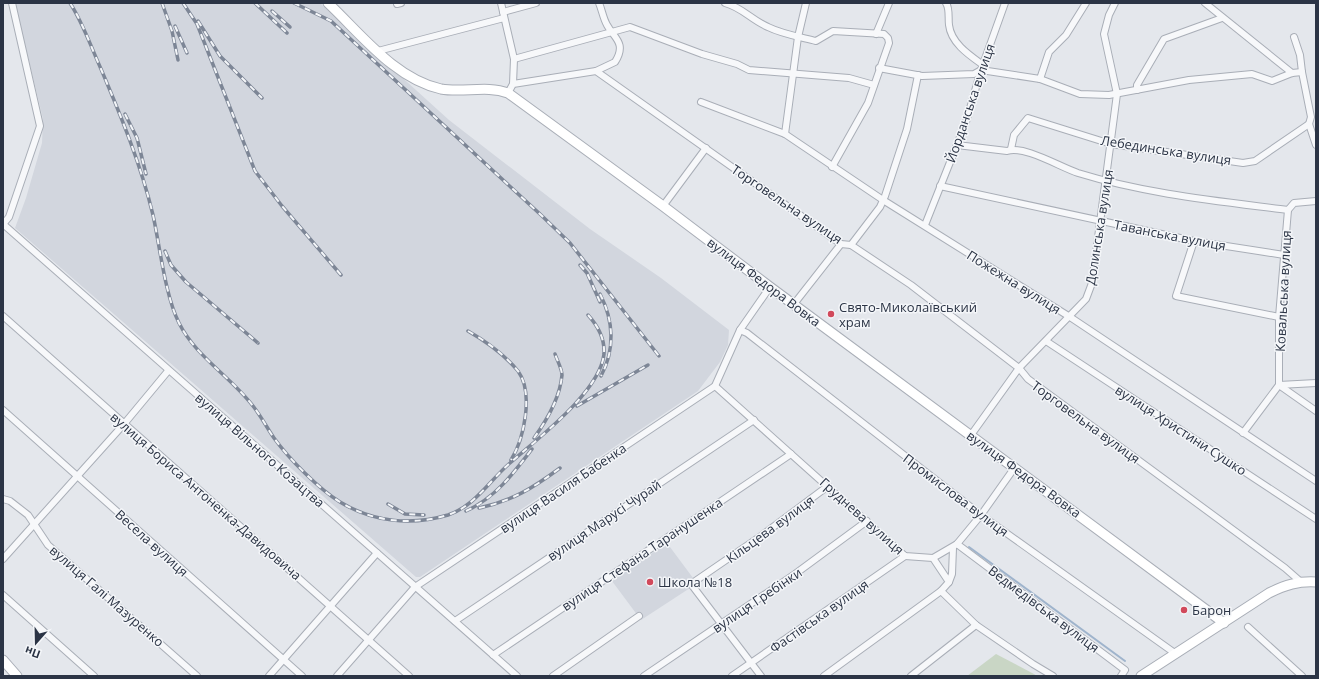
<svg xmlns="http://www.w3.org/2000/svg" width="1319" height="679" viewBox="0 0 1319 679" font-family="'Open Sans',sans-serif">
  <rect width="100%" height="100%" fill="#e4e7ec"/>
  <g fill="#d2d6de">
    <path d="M15,3H320L449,120L590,229L661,278L729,330L728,345L720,362L698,391L420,577H416L15,228L26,198L42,143L43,119Z"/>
    <path d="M667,543L693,578L686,583L690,588L641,620L612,581Z"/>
  </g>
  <path fill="#c9d6c5" d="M996,654L1034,674L1037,676H967Z"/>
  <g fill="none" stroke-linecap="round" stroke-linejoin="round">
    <path stroke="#9fb4cc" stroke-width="2" d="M969,547L1125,661"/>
    <defs>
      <g id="street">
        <path d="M501,3L514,59L513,84"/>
        <path d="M725,3C743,8 750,19 768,27C782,34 800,37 816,41L833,31L884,34L888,38L889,43L868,103L832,167"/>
        <path d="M946,3C950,9 948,18 949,25C951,43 969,55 983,65"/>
        <path d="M1205,3L1292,73"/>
        <path d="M397,4L401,3"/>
        <path d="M503,12L536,3"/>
        <path d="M876,34L889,3"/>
        <path d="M1294,37L1300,55L1302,72L1311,117L1309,124L1316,145"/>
        <path d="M378,51L504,18"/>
        <path d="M514,59L630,27L702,54L737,64L749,70L849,78L874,85"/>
        <path d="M879,68L922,76L974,74L981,70L1040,79L1080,94L1109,95L1189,80L1252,74L1272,81L1292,73L1302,72"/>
        <path d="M596,71L615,62C627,43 614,38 607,25C603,18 602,10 599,3"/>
        <path d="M1040,79L1049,52L1066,35L1086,3"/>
        <path d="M1137,90V85L1164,39L1222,18"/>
        <path d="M508,93L513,84L596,71L841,244L851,245L911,285L1019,368L1028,379L1285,568L1301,582"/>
        <path d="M701,102L785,134L883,200L1070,317L1316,481"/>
        <path d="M785,134L798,37L806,3"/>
        <path d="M957,145L1007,151C1024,145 1060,167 1078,173C1146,194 1218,201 1288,210"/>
        <path d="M1011,149L1014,135L1028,118L1111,144L1243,163L1255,161L1309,124"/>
        <path d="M940,186L1194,241L1284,255"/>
        <path d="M663,206L706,148"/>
        <path d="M4,223L9,217L40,126L12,3"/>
        <path d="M3,224L517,676"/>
        <path d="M925,225L966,122L981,70L1005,3"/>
        <path d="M1194,241L1176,296L1279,317"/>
        <path d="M851,245L880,207L885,196L907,129L918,75"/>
        <path d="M794,304L841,244"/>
        <path d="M3,316L409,676"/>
        <path d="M740,330L747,333L981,515L1176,654"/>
        <path d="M1046,341L1316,519"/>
        <path d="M1279,385L1316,411"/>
        <path d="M1279,385L1316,383"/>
        <path d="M715,386L905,556L933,558L949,582L941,591L976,625L1033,664L1053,676"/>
        <path d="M3,410L302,676"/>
        <path d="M1243,433L1279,385V317L1288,210L1294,203L1316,201"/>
        <path d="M971,435L1019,368L1086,299L1092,283L1117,94L1104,34L1109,15L1115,3"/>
        <path d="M3,499L10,501L28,515L48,545L197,676"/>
        <path d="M957,544L1125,670L1121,676"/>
        <path d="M933,558L957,544L981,515L1015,467"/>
        <path d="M3,559L124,424L168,371"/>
        <path d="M949,582L952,574L953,548"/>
        <path d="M3,595L94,676"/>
        <path d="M455,621L754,420"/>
        <path d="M1248,627L1302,676"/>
        <path d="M493,655L791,454"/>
        <path d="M269,676L377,553"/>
        <path d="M337,676L415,587L715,386L740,330L770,287"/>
        <path d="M553,676L639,616"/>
        <path d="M644,676L795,574L867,521"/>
        <path d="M732,676L905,556"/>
        <path d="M761,676L691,584L761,536L828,486"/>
        <path d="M824,676L941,591"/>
        <path d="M911,676L976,625"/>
      </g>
      <g id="secondary">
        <path d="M328,3C361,34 395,79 441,89C463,93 487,85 508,93L663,206L770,287L1224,623"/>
        <path d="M3,660L17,676"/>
        <path d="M1141,676L1269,593C1285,585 1298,581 1316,582"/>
      </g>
    </defs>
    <use href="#street" stroke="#a9aeb7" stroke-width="8"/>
    <use href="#secondary" stroke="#a9aeb7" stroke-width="11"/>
    <use href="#street" stroke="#f7f8fa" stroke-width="6"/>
    <use href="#secondary" stroke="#fff" stroke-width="9"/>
    <defs>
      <g id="rail">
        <path d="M70,3C83,23 91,47 101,69C121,116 141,165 153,215C160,247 165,295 179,323C196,357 230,376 253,406C261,416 267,428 274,438C289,459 319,489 340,502C373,522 411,526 448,515C475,506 490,480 510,463C537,439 600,392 604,354C605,339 598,326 588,315"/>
        <path d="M162,3L172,31L178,60"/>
        <path d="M183,3L197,24L255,171L282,206L341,275"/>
        <path d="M255,3L287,33"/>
        <path d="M294,3L331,21L541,215L570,243L659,356"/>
        <path d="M272,11L290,27"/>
        <path d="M198,21L220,56L262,98"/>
        <path d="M175,26L187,53"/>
        <path d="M125,114L137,138L146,174"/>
        <path d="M165,251L171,265L186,282L258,343"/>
        <path d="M580,265L587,273L600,302"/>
        <path d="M600,294C614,321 615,350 601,376"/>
        <path d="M468,331C487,342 504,354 518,371C534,393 524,439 511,460"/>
        <path d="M577,406L648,365"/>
        <path d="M534,438C547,420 560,398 562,375C562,369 557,360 555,354"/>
        <path d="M388,504L405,514L424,515"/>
        <path d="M479,508C512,501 533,488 560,468"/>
        <path d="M466,511C495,498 513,474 532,449"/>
      </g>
    </defs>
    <use href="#rail" stroke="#7d8696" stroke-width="3.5"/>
    <use href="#rail" stroke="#f4f6f9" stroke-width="2" stroke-dasharray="6" stroke-linecap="butt"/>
  </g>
  <g fill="#d1495b" stroke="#f4f6f9" stroke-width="1.5">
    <circle cx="831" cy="314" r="4"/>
    <circle cx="650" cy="582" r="4"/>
    <circle cx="1184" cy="610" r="4"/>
  </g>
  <g text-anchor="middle" stroke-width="3" stroke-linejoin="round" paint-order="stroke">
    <g font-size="13" fill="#2b3445" stroke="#f4f6f9">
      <text transform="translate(970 103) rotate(-71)" y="5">Йорданська вулиця</text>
      <text transform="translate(1166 150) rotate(9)" y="5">Лебединська вулиця</text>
      <text transform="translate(787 204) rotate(34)" y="5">Торговельна вулиця</text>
      <text transform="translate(1099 227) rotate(-81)" y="5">Долинська вулиця</text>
      <text transform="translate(1170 235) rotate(11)" y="5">Таванська вулиця</text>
      <text transform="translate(764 282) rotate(37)" y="5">вулиця Федора Вовка</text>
      <text transform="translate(1014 282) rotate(32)" y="5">Пожежна вулиця</text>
      <text transform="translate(1283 291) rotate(-87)" y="5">Ковальська вулиця</text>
      <text transform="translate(1086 422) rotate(36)" y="5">Торговельна вулиця</text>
      <text transform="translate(1181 430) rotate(33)" y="5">вулиця Христини Сушко</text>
      <text transform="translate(260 450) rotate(41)" y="5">вулиця Вільного Козацтва</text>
      <text transform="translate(1024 474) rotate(36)" y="5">вулиця Федора Вовка</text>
      <text transform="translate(563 488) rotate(-34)" y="5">вулиця Василя Бабенка</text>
      <text transform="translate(956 495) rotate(37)" y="5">Промислова вулиця</text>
      <text transform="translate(206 496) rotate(41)" y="5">вулиця Бориса Антоненка-Давидовича</text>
      <text transform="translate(862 516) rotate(42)" y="5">Груднева вулиця</text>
      <text transform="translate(604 520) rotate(-34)" y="5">вулиця Марусі Чурай</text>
      <text transform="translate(770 529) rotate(-36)" y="5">Кільцева вулиця</text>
      <text transform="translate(152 543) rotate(42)" y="5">Весела вулиця</text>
      <text transform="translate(642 554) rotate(-34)" y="5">вулиця Стефана Таранушенка</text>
      <text transform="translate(107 596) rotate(41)" y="5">вулиця Галі Мазуренко</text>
      <text transform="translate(757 600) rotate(-34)" y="5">вулиця Гребінки</text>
      <text transform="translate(1044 609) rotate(37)" y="5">Ведмедівська вулиця</text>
      <text transform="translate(819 616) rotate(-35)" y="5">Фастівська вулиця</text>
    </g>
    <g font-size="13" fill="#2b3445" stroke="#f4f6f9" text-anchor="start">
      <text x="839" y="312">Свято-Миколаївський<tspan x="839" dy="15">храм</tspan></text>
      <text x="658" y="587">Школа №18</text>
      <text x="1192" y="615">Барон</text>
    </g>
  </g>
  <rect width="1319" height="679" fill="none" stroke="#2b3445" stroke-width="8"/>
  <g transform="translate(36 643) rotate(200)" stroke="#f4f6f9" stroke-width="3" paint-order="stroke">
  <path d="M0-3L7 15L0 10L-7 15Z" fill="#2b3445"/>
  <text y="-6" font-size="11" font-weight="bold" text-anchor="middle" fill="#2b3445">Пн</text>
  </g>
</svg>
